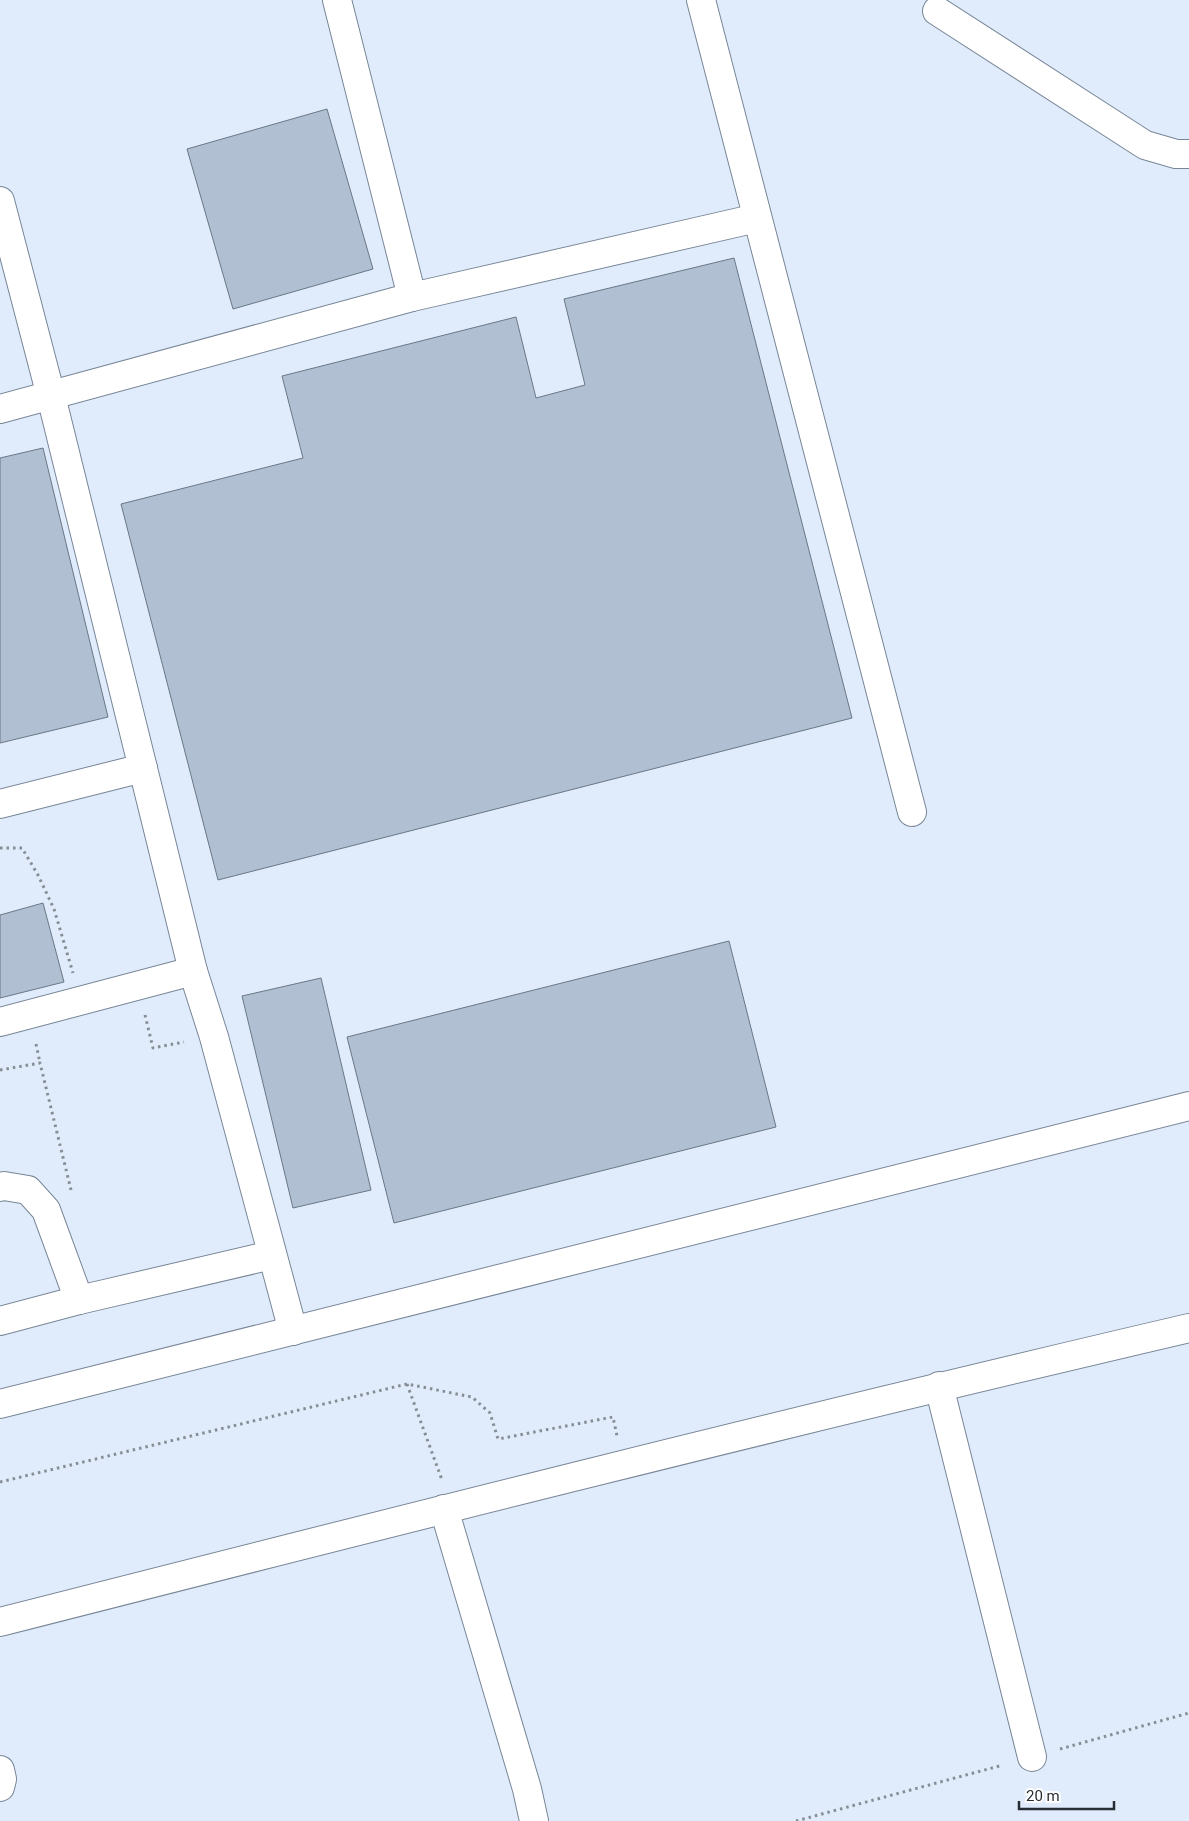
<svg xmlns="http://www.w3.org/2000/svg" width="1189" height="1821" viewBox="0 0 1189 1821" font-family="Roboto,sans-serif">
  <rect width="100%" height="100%" fill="#f0f6fe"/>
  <rect fill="#e0ecfb" x="0" y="0" width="1189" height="1821"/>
  <g fill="#b0bfd1" stroke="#697787">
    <path d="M327,109L373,269L233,309L187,149Z"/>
    <path d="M734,258L852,718L218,880L121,504L303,458L282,376L516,317L536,398L585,385L564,299Z"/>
    <path d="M43,448L108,717L0,743V458Z"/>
    <path d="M43,903L64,982L0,998V915Z"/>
    <path d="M729,941L776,1127L394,1223L347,1037Z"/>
    <path d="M321,978L371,1190L293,1208L242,996Z"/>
  </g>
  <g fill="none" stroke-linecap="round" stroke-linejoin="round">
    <defs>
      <g id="minor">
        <path d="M337,0L412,297"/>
        <path d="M701,0L912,812"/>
        <path d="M937,11L1145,145L1176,154H1189"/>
        <path d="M0,201L51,396L193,971L214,1037L293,1331"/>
        <path d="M0,409L412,297L757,218"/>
        <path d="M0,804L143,768"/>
        <path d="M0,1022L193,971"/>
        <path d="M0,1187L4,1186L28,1190L46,1210L79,1300"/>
        <path d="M0,1321L79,1300L272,1255"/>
        <path d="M939,1386L1032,1757"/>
        <path d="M0,1404L1189,1106"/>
        <path d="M444,1509L527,1789L534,1821"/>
        <path d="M0,1622C396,1521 791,1421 1189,1328"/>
        <path d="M0,1770L2,1779L0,1787"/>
      </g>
    </defs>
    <use href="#minor" stroke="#788697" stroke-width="30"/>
    <g stroke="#878d94" stroke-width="3" stroke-dasharray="2.5 4" stroke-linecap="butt">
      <path d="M0,848H22L38,875L54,909L73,973"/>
      <path d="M145,1015L153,1048L184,1042"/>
      <path d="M36,1044L40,1063"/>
      <path d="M0,1070L40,1063L71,1190"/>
      <path d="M407,1384L442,1480"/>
      <path d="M0,1482L407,1384L472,1397L490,1413L498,1439L613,1417L617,1436"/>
      <path d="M1060,1749L1189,1713"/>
      <path d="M796,1821L1003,1765"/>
    </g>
    <use href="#minor" stroke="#fff" stroke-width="28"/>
  </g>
  <path d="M1019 1801v8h95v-8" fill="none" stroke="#272d34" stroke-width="2.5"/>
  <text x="1026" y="1801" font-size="15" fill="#272d34" stroke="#ffffff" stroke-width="4" paint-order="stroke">20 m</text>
</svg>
